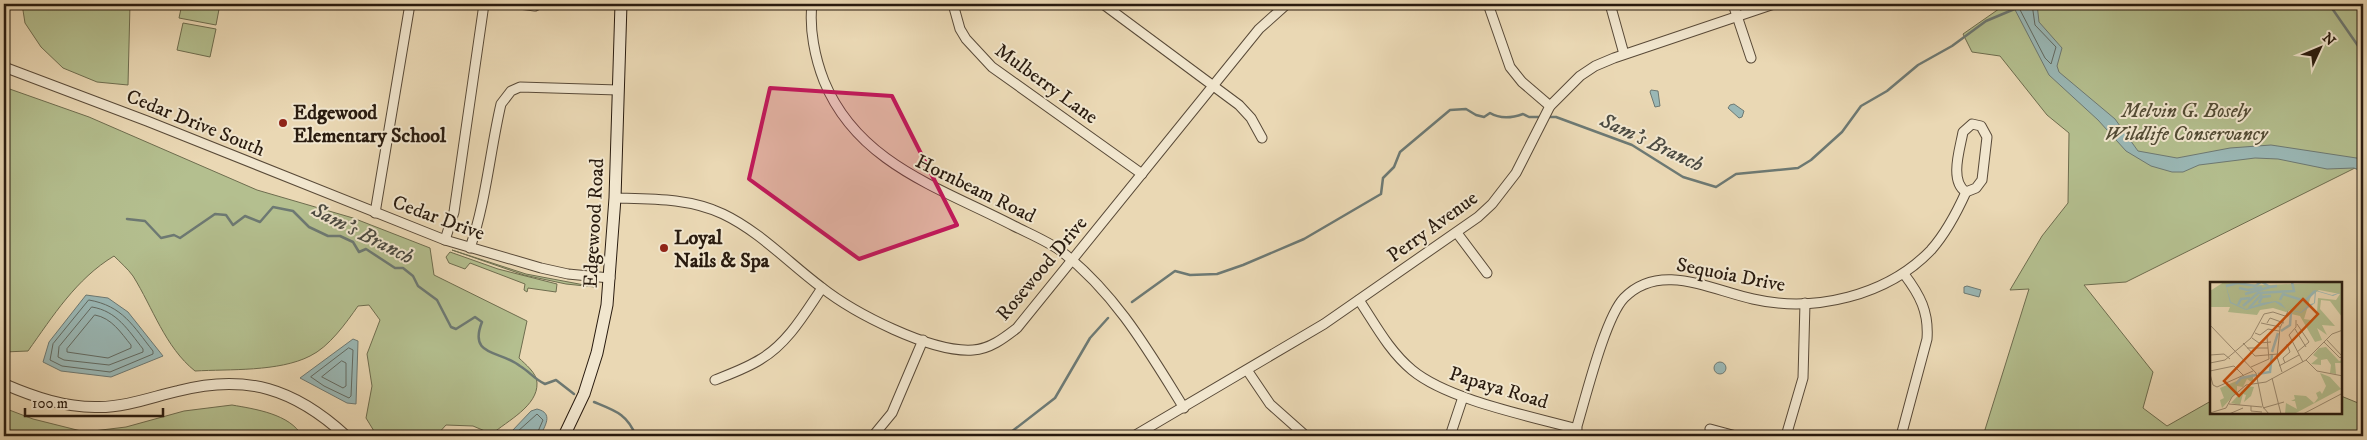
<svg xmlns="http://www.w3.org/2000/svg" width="2367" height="440" viewBox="0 0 2367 440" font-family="'IM FELL DW Pica',serif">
  <rect width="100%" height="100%" fill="#ead8b4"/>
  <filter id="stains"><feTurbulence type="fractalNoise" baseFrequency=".004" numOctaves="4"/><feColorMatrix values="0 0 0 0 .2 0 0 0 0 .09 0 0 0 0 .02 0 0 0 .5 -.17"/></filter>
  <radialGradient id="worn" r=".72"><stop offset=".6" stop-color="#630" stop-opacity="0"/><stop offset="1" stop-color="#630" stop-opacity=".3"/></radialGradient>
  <g fill="#b4bf8f" stroke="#6e6d4f">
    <path d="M22,4H130L128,85L97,82L63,68L41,47L25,23Z"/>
    <path d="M182,4H220L216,25L179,18Z"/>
    <path d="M2006,4H2363V164L2126,282L2084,285L2153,372L2143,408L2167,426L2211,401V414H2341V396L2363,405V436H1983L2029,289L2010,290L2042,236L2068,203L2069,133L2047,115L2000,56L1972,52L1963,34Z"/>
    <path d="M183,23L216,29L210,57L177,50Z"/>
    <path d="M4,87L89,117L257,190L353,218L430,248L434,275L527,321L519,358C525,364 537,373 537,383C538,406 507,421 492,434L473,426L446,425L436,436H377L366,418L372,386L367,354L380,320L369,305L358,306C346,323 329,347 310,356C279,372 229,369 195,371C165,347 153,308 133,276C128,269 120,262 114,256C76,279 53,316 28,351L4,352Z"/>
    <path d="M452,250L526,274L595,287L566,284L524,275Z"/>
    <path d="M450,252L498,269L557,284L556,292L528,288L527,292L524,290L525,284L470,263L465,269L449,263L446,257Z"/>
    <path d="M232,405C255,409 290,414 302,436H4V408L33,419L85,432L126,427L184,411Z"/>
  </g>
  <g fill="#9ab8b6" stroke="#6d7973">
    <path d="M2012,4H2037L2039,22L2062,48L2057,66L2059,72L2115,119L2138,151L2177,158L2230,148L2271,145L2363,159V172L2354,168L2327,169L2278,159L2255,158L2199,165L2183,172H2172L2151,166L2126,151L2098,120L2049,75Z"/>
    <path d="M1651,90L1658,91L1660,106L1655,107L1650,92Z"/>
    <path d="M1734,104L1744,111L1742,117L1739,118L1728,108L1730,105Z"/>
    <path d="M1967,286L1981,290L1979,297L1964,293V287Z"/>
    <path d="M86,295L108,298L128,312L163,356L111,377L61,371L43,362L49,342Z"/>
    <path d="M353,339L358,341L356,404L347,403L300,378Z"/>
    <circle cx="1720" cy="368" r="6"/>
    <path d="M537,409C554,413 545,426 540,436H512V431L531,411Z"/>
  </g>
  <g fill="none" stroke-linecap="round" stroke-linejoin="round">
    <g stroke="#626a62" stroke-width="1">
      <path d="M2017,4L2045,58L2051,64L2056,47L2035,25L2032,4"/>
      <path d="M89,300C123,306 133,326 153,351V354L110,372L62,366L50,360L53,344Z"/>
      <path d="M92,307C117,311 128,330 143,349V352L109,365L64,360L58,357L59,347Z"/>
      <path d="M95,315C112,318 121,333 131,345V348L108,358L67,352V349Z"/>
      <path d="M349,348L353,350L351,396L349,398L324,386L311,377Z"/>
      <path d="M342,361L346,363V386L343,388L322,377Z"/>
      <path d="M517,436V432L537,414L543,420L536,436"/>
    </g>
    <g stroke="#6d7973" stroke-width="2.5">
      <path d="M2329,4L2363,53"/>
      <path d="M1548,117H1556L1632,145L1683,177L1716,187L1736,174L1798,168L1811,160L1842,132L1861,106L1887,91L1918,65L1952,46L1986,21L2017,8"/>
      <path d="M127,219L145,221L161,238L174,235L180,238L215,214L226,215L233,225L245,216L260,222L273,207L293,211L309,227L328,236H340L353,242L359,252L366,249L395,268H403L413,276L418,286L437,300L451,327L456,329L475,317L482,322C468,357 500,350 520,366C530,372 534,379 545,384L556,380L574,394"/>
      <path d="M1132,302L1175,271L1190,275L1217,274L1243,265L1304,239L1381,194L1383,178L1394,167L1400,152L1450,110L1466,109L1476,115L1484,117L1490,113C1500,119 1512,118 1523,114L1529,117H1542"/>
      <path d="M594,402C616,411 627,414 636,436"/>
      <path d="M1006,436L1055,398L1090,338L1108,318"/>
    </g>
    <defs>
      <g id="minor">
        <path d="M519,4L535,6L539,4"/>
        <path d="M812,4C809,29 815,58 824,81C858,164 941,188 1014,226C1030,234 1047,241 1061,251C1116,294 1148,350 1184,408"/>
        <path d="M953,4L960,29L966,39L992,67L1142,174"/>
        <path d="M1103,4L1239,105L1251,118L1262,138"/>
        <path d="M1488,4L1510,67L1522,82L1550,106"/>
        <path d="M1610,4L1624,54"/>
        <path d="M1733,4L1751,58"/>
        <path d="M4,67L147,121L445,240L541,268L568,274L610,278"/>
        <path d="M1972,124L1981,126L1987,137L1982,180L1976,188L1966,192C1949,181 1960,149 1963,132Z"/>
        <path d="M615,198C652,199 689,198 723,214C759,231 789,263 821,287C854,313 931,353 973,350C990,349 1004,338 1017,328L1259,29L1287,4"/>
        <path d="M375,213L410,4"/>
        <path d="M1457,233L1487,273"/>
        <path d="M445,240L454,212L484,4"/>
        <path d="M470,248C486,202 490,151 501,104L511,91L520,87L618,90"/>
        <path d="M1359,300C1375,324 1389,351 1412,370C1448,400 1530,416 1577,429"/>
        <path d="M1247,370L1270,404L1306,436"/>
        <path d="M715,380C730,374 747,368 761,359C788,343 805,313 822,288"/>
        <path d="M1710,429L1736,436"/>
        <path d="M873,436L892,413L923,340"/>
        <path d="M1134,436L1324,324L1478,217L1492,204L1516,173L1550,106L1580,76L1595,66L1614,58L1774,4"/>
        <path d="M1450,436L1463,397"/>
        <path d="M1574,436C1584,405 1604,319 1624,298C1660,261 1711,290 1753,299C1814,313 1887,296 1931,250C1946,233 1957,212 1966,192"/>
        <path d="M1786,436L1803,378L1805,303"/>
        <path d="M1901,436L1927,339C1929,312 1920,295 1904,274"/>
      </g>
      <path id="tertiary" d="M4,384C34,397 66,408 99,407C126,407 152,397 178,391C246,373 295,389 346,436"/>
      <path id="secondary" d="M564,436L584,394L597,353L607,305L615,198L621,4"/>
    </defs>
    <use href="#minor" stroke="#594a38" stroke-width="11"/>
    <use href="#tertiary" stroke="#594a38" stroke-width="12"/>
    <use href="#secondary" stroke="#291b0f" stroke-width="13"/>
    <use href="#minor" stroke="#f1e6ce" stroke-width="9"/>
    <use href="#tertiary" stroke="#f1e6ce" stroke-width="10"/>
    <use href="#secondary" stroke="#f1e6ce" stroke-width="11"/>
  </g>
  <path fill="#c2185b" fill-opacity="0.2" stroke="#c2185b" stroke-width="4" stroke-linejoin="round" d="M770,88L892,96L957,225L859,259L749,179Z"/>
  <g fill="#8f2418" stroke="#f1e6ce" stroke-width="2">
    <circle cx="283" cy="123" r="5"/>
    <circle cx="664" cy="248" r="5"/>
  </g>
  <g text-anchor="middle" stroke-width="4" stroke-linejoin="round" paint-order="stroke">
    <g font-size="20" fill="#291b0f" stroke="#f1e6ce">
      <text transform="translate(1047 83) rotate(36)" y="7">Mulberry Lane</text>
      <text transform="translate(196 122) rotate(22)" y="7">Cedar Drive South</text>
      <text transform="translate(976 188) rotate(26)" y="7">Hornbeam Road</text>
      <text transform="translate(439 217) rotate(20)" y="7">Cedar Drive</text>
      <text transform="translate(593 223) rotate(-87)" y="7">Edgewood Road</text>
      <text transform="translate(1432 226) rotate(-36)" y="7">Perry Avenue</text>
      <text transform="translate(1041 268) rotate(-50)" y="7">Rosewood Drive</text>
      <text transform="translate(1731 274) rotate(11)" y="7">Sequoia Drive</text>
      <text transform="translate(1499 387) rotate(17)" y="7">Papaya Road</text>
    </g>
    <g font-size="20" font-style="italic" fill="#534c35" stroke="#f1e6ce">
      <text x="2186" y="117">Melvin G. Bosely<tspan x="2186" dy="23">Wildlife Conservancy</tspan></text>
    </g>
    <g font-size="20" font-weight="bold" fill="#291b0f" stroke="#f1e6ce" text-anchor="start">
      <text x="293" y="119">Edgewood<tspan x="293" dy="23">Elementary School</tspan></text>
      <text x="674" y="244">Loyal<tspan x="674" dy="23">Nails &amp; Spa</tspan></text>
    </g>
    <g font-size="21" font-style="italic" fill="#4b4a41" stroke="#f1e6ce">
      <text transform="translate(1652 142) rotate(25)" y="7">Sam's Branch</text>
      <text transform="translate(363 233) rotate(27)" y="7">Sam's Branch</text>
    </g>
  </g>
  <g transform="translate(2210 282)">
    <rect width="132" height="132" fill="#ead8b4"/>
    <path d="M14,0L55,3L132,0V35L120,19L111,18L110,27L125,44L112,43L117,53L107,46L112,58L105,60L90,34L81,32V28L76,30L63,26L50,28L47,33L18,30L20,25H0V9ZM109,8L130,12L126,18L108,16L107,31L101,38L94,37L101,14ZM116,65L129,79L132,78L131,81H125L126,92L120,91L121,83L117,77L111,78V83L101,82L108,76L103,73L109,66ZM110,91L120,95L131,107L84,132H75L76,121L87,127L85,119H81L85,117L84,113L96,114L104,121L108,116L106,111L110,109L112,112L116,104ZM43,92V101L37,97L33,105L27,104V110L12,126L10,118L14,116L10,106ZM37,104L44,105L41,114L34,120L36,113L33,112L30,123L21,121Z" fill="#b4bf8f" fill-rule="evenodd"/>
    <path d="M15,0L21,20L36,27L51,21L66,19L71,21L76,27L91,30L98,23L104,21L105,8L122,13L132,10L123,14L106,9L105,21L91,31L76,27L65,20L36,28L20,21Z" fill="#9ab8b6"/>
    <path fill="none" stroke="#9ab8b6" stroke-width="2.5" d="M52,0L60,5L67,4M16,4L28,1L45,4L51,0M29,6L38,8L52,5M35,12L60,5M70,18L73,12L95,19L105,9M49,21L52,15L61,14M28,23L31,17L40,16M33,24L48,11L84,9L82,0M39,26L52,12M71,49L80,43L81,30M62,70L68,51M48,92L60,90L62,72M26,102L31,96L46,93"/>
    <path fill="none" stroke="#9d8c72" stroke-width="1" d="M86,38V45L79,53L93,80M51,41L70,45M57,41L60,36L74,41M87,42L99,60L87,70M0,43L46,91L53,125L59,132M85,47L96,65M45,51L50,53L58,47L69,49M42,56L49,61L61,60M117,58L132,74L130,76M114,60L130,76M33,61L45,74L68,72M37,66H58M0,73L14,72L20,77M96,78L107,89L133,94M0,81L15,78L41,56L54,32L63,30L75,34M75,81L73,76L80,70L77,62M69,84L89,73M41,85L59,77L57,55L63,47M0,89L24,84L34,94M72,90L67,75L70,46L78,29M0,92L3,103L7,105L43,89M62,96L71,132M19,122L52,125M41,124V129L52,130M53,126L74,120M0,131L16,126L22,115L36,103L56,100L96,78L122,52L133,48M19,132L33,126M93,132L133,111"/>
    <path fill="#cb500c" fill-opacity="0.15" stroke="#cb500c" stroke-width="2.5" d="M93,17L108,32L29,114L14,99Z"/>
    <rect width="132" height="132" fill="none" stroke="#291b0f" stroke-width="2.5"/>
  </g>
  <rect width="2367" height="440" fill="none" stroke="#ead8b4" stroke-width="20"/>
  <rect x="5" y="5" width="2357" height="430" fill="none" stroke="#291b0f" stroke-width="2.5"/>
  <rect x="10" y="10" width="2347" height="420" fill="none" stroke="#291b0f"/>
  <g transform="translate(2320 48) rotate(46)" stroke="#f1e6ce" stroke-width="4" paint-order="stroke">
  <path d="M0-4L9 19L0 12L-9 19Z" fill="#291b0f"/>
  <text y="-8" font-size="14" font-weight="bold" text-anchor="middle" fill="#291b0f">N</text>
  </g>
  <path d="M25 408v8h138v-8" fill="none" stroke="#291b0f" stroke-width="2.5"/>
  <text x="32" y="408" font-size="15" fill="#291b0f" stroke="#f1e6ce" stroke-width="4" paint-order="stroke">100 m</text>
  <rect width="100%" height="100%" filter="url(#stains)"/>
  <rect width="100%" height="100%" fill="url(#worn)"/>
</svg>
